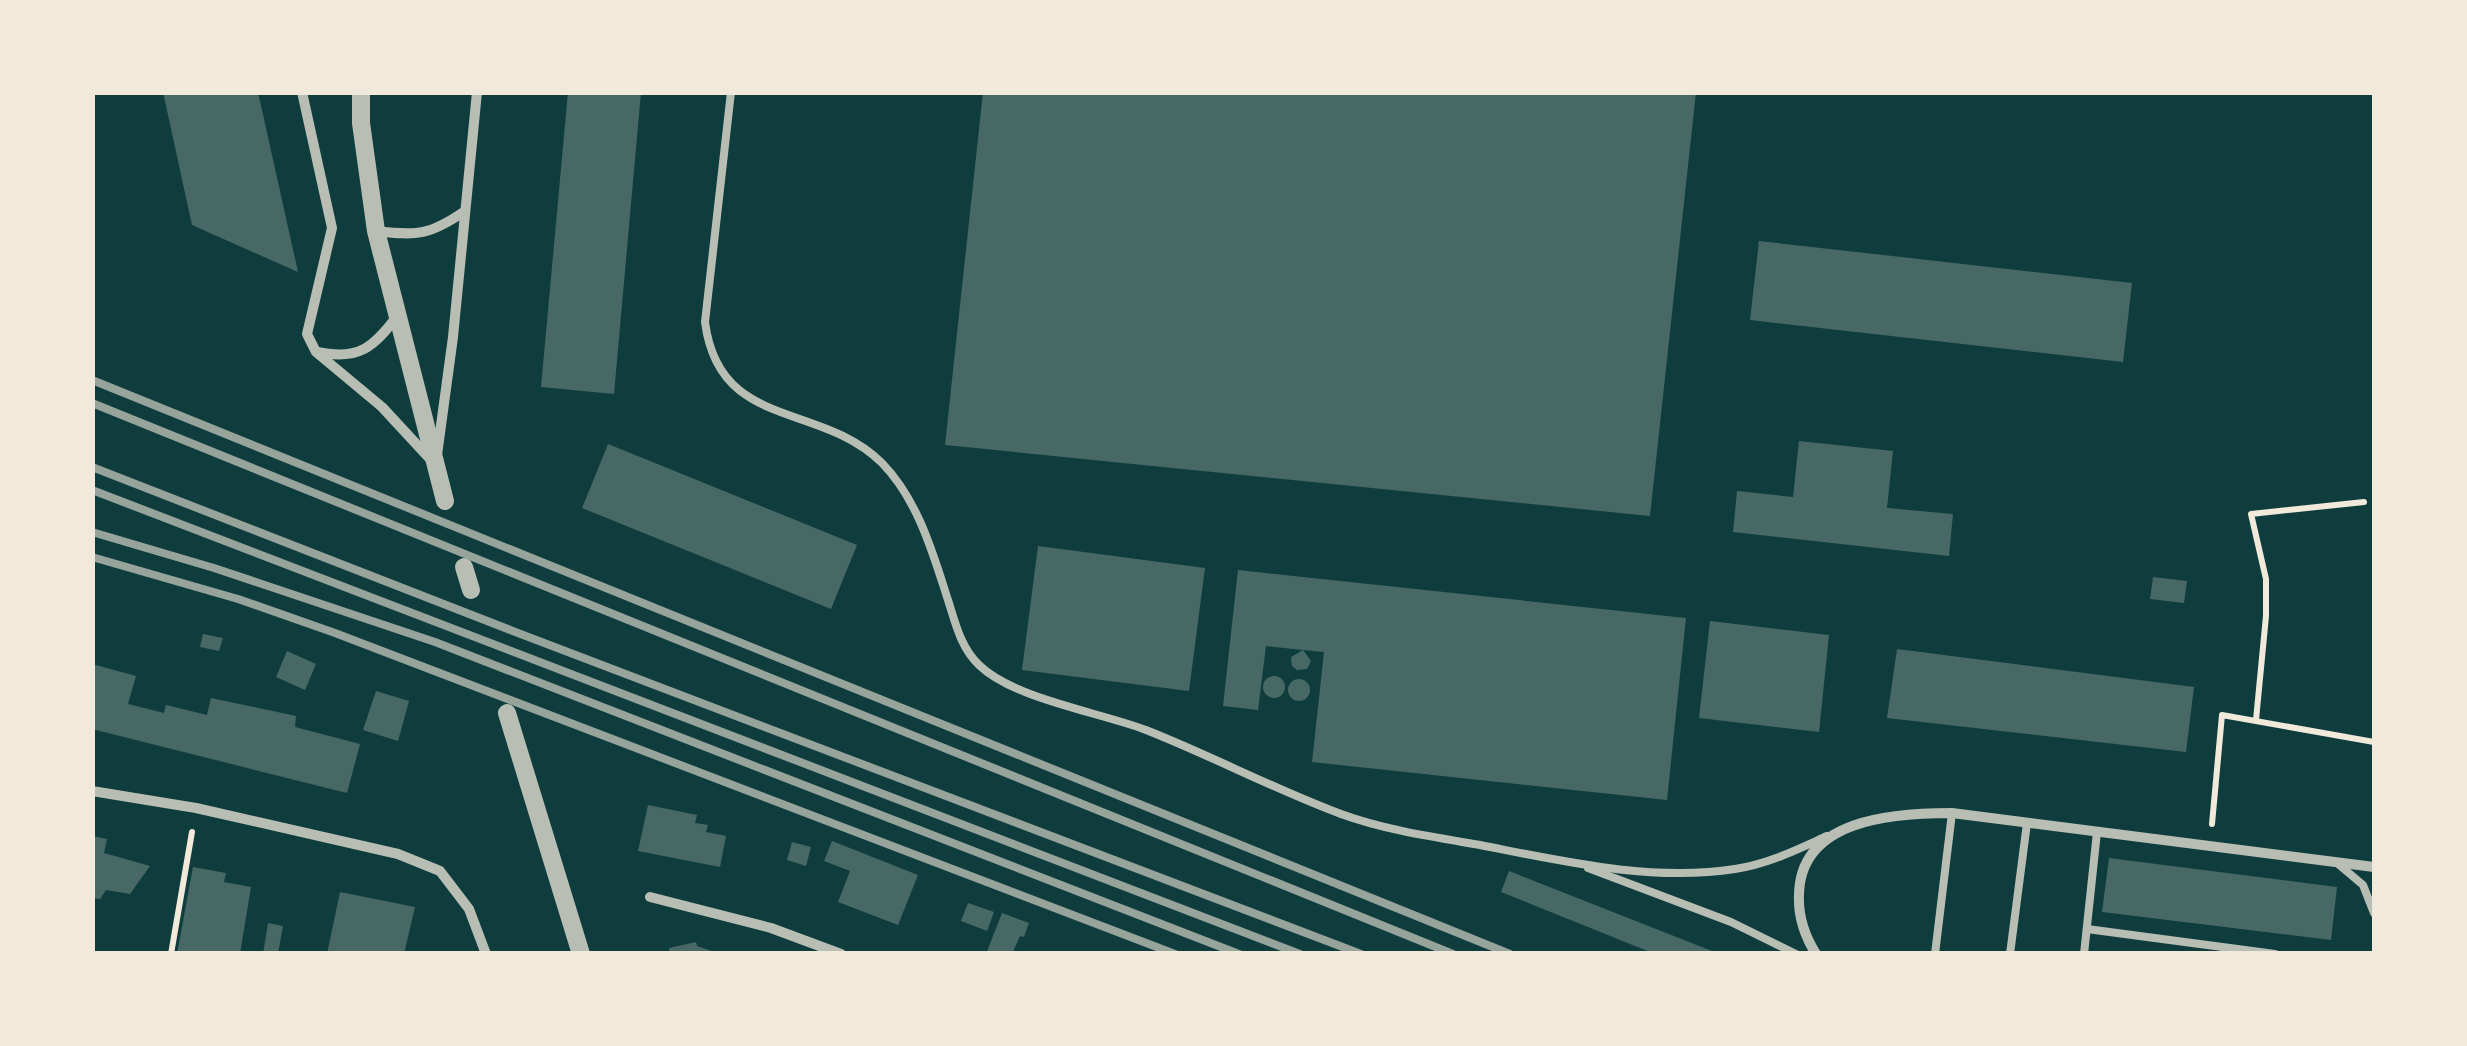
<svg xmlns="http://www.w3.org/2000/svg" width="2467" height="1046" viewBox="0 0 2467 1046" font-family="Helvetica,sans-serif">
  <rect width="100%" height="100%" fill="#0f3d3e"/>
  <g fill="#486865">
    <path d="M163,92H258L298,272L192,225Z"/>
    <path d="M568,92H641L614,394L541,387Z"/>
    <path d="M983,92H1696L1650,516L945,445Z"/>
    <path d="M1759,241L2132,283L2123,362L1750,320Z"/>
    <path d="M1799,441L1893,451L1887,508L1953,514L1949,556L1733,532L1737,491L1793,497Z"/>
    <path d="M608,444L857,545L831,609L582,508Z"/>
    <path d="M1038,546L1205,568L1189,691L1022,670Z"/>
    <path d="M1238,570L1686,618L1667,800L1312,762L1324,652L1303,650L1311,661L1307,669L1297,670L1292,666L1291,657L1303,650L1266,646L1258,710L1223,706Z"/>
    <path d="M2153,577L2187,581L2184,603L2150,599Z"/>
    <path d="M1710,621L1829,635L1819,732L1699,718Z"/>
    <path d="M203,634L223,638L219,651L200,647Z"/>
    <path d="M1897,649L2194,687L2186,752L1887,718Z"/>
    <path d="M287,651L316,664L305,690L276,677Z"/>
    <path d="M92,664L136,676L128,704L164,713L166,705L207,715L211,698L296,716L295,727L360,744L347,793L92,729Z"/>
    <circle cx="1274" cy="687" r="11"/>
    <circle cx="1299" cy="690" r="11"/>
    <path d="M376,691L409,701L398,741L363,730Z"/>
    <path d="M648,805L697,815L695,823L708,825L706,832L726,836L720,867L638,851Z"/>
    <path d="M92,836L107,839L104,853L150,866L130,894L106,890L100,899L92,898Z"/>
    <path d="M832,841L918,875L898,925L838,902L850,871L824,861Z"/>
    <path d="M792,842L811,847L806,866L787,860Z"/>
    <path d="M2109,858L2337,887L2331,940L2102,912Z"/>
    <path d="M193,867L226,873L224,882L251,887L240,954H177Z"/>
    <path d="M1509,871L1717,953V954H1655L1501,892Z"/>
    <path d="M340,892L415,907L404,954H327Z"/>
    <path d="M968,903L994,912L987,931L961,921Z"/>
    <path d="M1002,913L1029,923L1024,937L1020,936L1012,954H986Z"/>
    <path d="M268,923L283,926L278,954H263Z"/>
    <path d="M696,942L697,946L720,954H670L669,948Z"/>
  </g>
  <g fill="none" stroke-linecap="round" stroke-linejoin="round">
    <g stroke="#f1e9da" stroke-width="6">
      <path d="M2256,720L2266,616V579L2251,514L2364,502"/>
      <path d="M2212,824L2222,715L2374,742"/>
      <path d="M171,954L192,832"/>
    </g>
    <g stroke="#b8beb3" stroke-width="8">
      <path d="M731,92L705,322C719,431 820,401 882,463C917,499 932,550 947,597C955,621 960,647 979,665C1014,699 1099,712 1146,730C1212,756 1274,789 1341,814C1385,830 1433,837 1480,845C1562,861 1651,882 1735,869C1768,864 1796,850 1827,836"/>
      <path d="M2337,863L2363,885L2374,913"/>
      <path d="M1588,868L1731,922L1796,954"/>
      <path d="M2087,929L2275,954"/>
      <path d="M1935,954L1952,813"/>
      <path d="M2010,954L2027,823"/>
      <path d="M2084,954L2097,832"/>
    </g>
    <g stroke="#b8beb3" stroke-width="10">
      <path d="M302,92L332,228L307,334L316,352L382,407L432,461"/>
      <path d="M376,231C418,236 430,235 465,211"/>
      <path d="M317,352C359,361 374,347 398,315"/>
      <path d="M437,455L453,337L477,92"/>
      <path d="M92,791L196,808L398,854L440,871L469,909L486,954"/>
      <path d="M650,897L771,928L841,954"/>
      <path d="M1816,954C1804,935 1798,917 1799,895C1800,819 1893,813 1952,813L2374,867"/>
    </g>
    <g stroke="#b8beb3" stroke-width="18">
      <path d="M361,92V123L376,231L445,501"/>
      <path d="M464,567L471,590"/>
      <path d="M507,713L581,954"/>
    </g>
    <g stroke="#97a49c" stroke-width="8">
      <path d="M92,380L1510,954"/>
      <path d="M92,403L1453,954"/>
      <path d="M92,467L518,633L1361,954"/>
      <path d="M92,490L1300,954"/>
      <path d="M92,532L214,568L435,642L1239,954"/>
      <path d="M92,557L238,599L335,633L1175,954"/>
    </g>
  </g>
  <rect width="2467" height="1046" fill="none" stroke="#f1e9da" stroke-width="190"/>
</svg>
